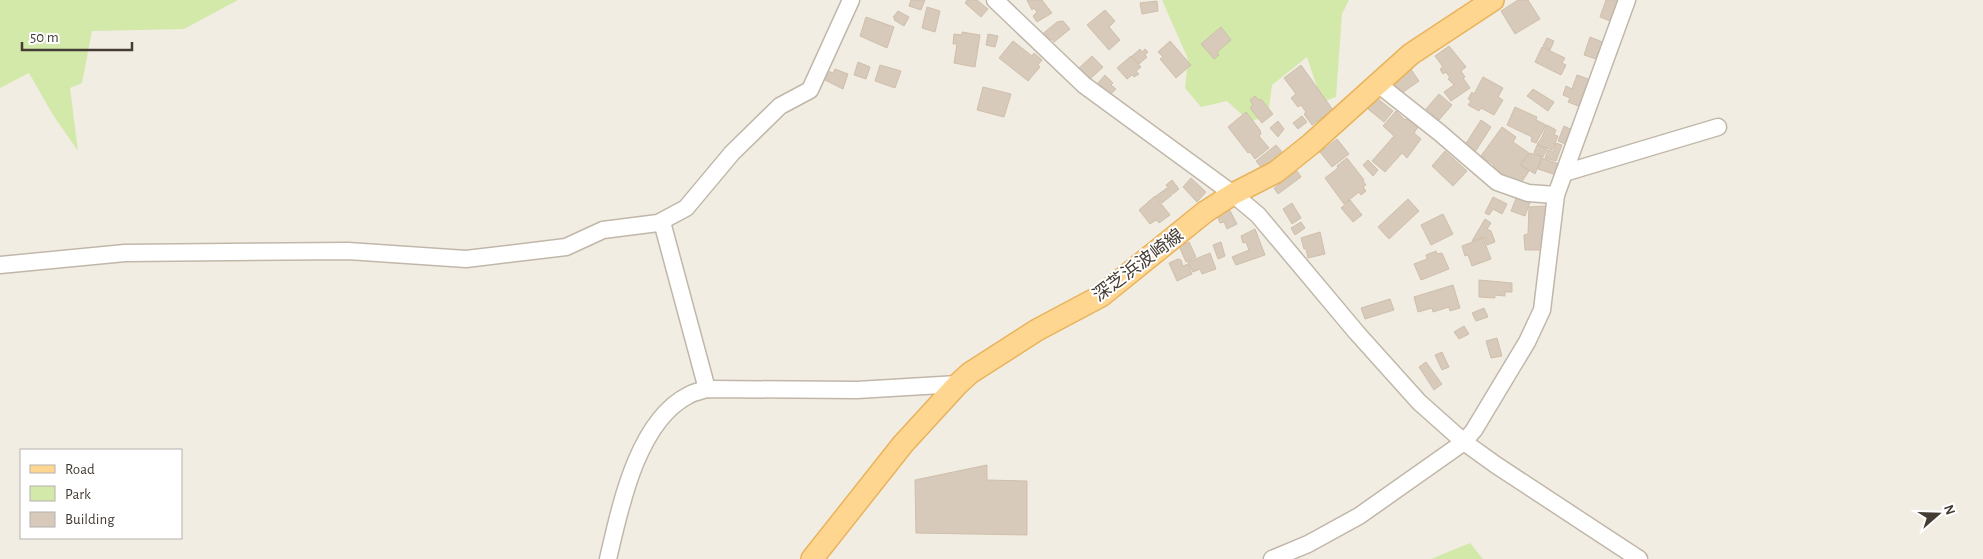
<svg xmlns="http://www.w3.org/2000/svg" width="1983" height="559" viewBox="0 0 1983 559" font-family="'Alegreya Sans','Noto Sans JP',sans-serif">
  <rect width="100%" height="100%" fill="#f2ede3"/>
  <g fill="#d2e9aa">
    <path d="M0,0H238L184,29L92,31L82,83L70,88L78,151L53,115L29,73L0,88Z"/>
    <path d="M1162,0H1349L1342,14L1336,97L1322,102L1307,57L1272,85L1268,115L1250,122L1227,101L1201,107L1185,88L1188,59Z"/>
    <path d="M1470,543L1483,559H1431Z"/>
  </g>
  <g fill="#d7cabb" stroke="#cfbfab">
    <path d="M911,0H925L921,10L909,6Z"/>
    <path d="M967,0H977L988,9L981,17L965,3Z"/>
    <path d="M1027,0H1042L1052,13L1037,22L1033,16L1037,12L1034,8L1032,10Z"/>
    <path d="M1518,0H1528L1540,19L1515,34L1501,11Z"/>
    <path d="M1606,0H1621L1613,22L1600,17Z"/>
    <path d="M1157,1L1158,11L1142,14L1140,3Z"/>
    <path d="M927,7L940,11L935,32L922,28Z"/>
    <path d="M1105,10L1115,21L1109,27L1120,40L1109,50L1087,25Z"/>
    <path d="M898,11L909,17L904,26L894,20L895,18L893,17Z"/>
    <path d="M866,17L894,27L887,48L860,36Z"/>
    <path d="M1063,21L1070,29L1054,42L1052,39L1047,44L1040,36L1057,22Z"/>
    <path d="M1221,27L1231,40L1217,52L1219,55L1214,59L1201,44Z"/>
    <path d="M962,32L980,35L975,67L954,63L957,44H953L954,34L962,35Z"/>
    <path d="M988,34L998,36L995,47L986,45Z"/>
    <path d="M1590,37L1605,43L1599,60L1584,55Z"/>
    <path d="M1547,38L1554,41L1550,50L1543,46Z"/>
    <path d="M1013,41L1032,56L1034,53L1042,60L1038,65L1040,67L1028,81L999,58Z"/>
    <path d="M1170,41L1191,65L1176,78L1160,59L1163,57L1158,52Z"/>
    <path d="M1449,46L1466,67L1461,71L1465,77L1463,78L1470,88L1451,101L1444,92L1454,85L1448,79L1450,78L1446,72L1443,74L1440,69L1443,67L1435,56Z"/>
    <path d="M1542,47L1565,58L1562,63L1566,65L1561,75L1535,62Z"/>
    <path d="M1140,49L1142,52L1145,49L1148,52L1145,55L1147,57L1139,64L1132,56Z"/>
    <path d="M1092,56L1103,67L1089,80L1078,69Z"/>
    <path d="M1131,56L1141,67L1136,71L1139,74L1134,77L1132,75L1127,79L1117,68Z"/>
    <path d="M858,62L870,67L866,79L854,75Z"/>
    <path d="M880,65L901,71L895,88L875,81Z"/>
    <path d="M1301,65L1333,110L1312,125L1304,114L1306,112L1301,105L1298,107L1291,98L1296,94L1284,78Z"/>
    <path d="M1410,68L1419,81L1399,95L1390,82Z"/>
    <path d="M835,69L848,74L843,89L825,80L828,71L833,73Z"/>
    <path d="M1105,75L1113,83L1111,85L1116,89L1109,96L1097,84Z"/>
    <path d="M1577,75L1591,80L1581,107L1568,102L1570,98L1563,95L1566,86L1572,89Z"/>
    <path d="M1483,77L1503,88L1498,97L1503,100L1494,115L1481,108L1479,111L1468,105L1471,101L1468,99L1472,92L1474,94Z"/>
    <path d="M983,87L1011,94L1004,117L977,110Z"/>
    <path d="M1533,89L1554,102L1548,111L1527,96Z"/>
    <path d="M1439,94L1452,105L1439,120L1426,109Z"/>
    <path d="M1255,96L1259,100L1261,99L1273,114L1262,123L1250,108L1253,105L1250,100Z"/>
    <path d="M1377,98L1393,111L1384,122L1368,109Z"/>
    <path d="M1515,107L1537,117L1536,120L1546,125L1536,143L1531,141L1532,137L1507,125Z"/>
    <path d="M1396,111L1405,120L1408,118L1418,127L1414,133L1421,139L1407,158L1402,153L1385,172L1372,161L1394,136L1383,126Z"/>
    <path d="M1246,112L1260,130L1261,134L1259,136L1269,148L1255,159L1250,152L1248,153L1228,127Z"/>
    <path d="M1302,116L1307,122L1298,129L1293,123Z"/>
    <path d="M1481,120L1491,127L1475,152L1465,145Z"/>
    <path d="M1278,121L1284,129L1278,137L1270,128Z"/>
    <path d="M1547,125L1556,130L1554,135L1558,136L1552,150L1537,144L1541,139Z"/>
    <path d="M1564,126L1574,131L1570,146L1558,141Z"/>
    <path d="M1502,127L1516,137L1513,142L1529,153L1520,165L1529,171L1519,186L1492,167L1494,165L1481,156Z"/>
    <path d="M1337,139L1349,154L1332,167L1320,152Z"/>
    <path d="M1556,143L1562,145L1556,161L1545,158L1548,150L1553,152Z"/>
    <path d="M1276,145L1283,153L1263,170L1256,161Z"/>
    <path d="M1537,145L1547,149L1543,157L1534,153Z"/>
    <path d="M1445,151L1467,171L1453,186L1432,166Z"/>
    <path d="M1530,153L1542,157L1535,174L1521,165Z"/>
    <path d="M1347,158L1364,180L1363,181L1366,185L1363,187L1366,191L1361,195L1359,192L1344,204L1325,178L1338,168L1337,166Z"/>
    <path d="M1542,158L1559,164L1556,175L1538,169Z"/>
    <path d="M1368,160L1378,170L1373,176L1363,165Z"/>
    <path d="M1297,171L1301,177L1278,194L1274,188Z"/>
    <path d="M1191,178L1206,192L1197,202L1183,187Z"/>
    <path d="M1172,180L1179,189L1173,194L1166,185Z"/>
    <path d="M1167,188L1172,195L1162,203L1156,196Z"/>
    <path d="M1155,196L1170,215L1159,223L1156,220L1150,224L1139,210Z"/>
    <path d="M1517,196L1530,202L1525,216L1511,211Z"/>
    <path d="M1493,197L1507,204L1502,214L1493,209L1489,215L1485,213Z"/>
    <path d="M1408,199L1419,211L1389,239L1378,227Z"/>
    <path d="M1350,200L1362,215L1353,222L1341,208Z"/>
    <path d="M1292,203L1301,218L1292,224L1283,209Z"/>
    <path d="M1546,206L1547,250H1525L1524,235L1528,234L1529,207Z"/>
    <path d="M1229,209L1237,224L1227,229L1224,222L1220,223L1218,218L1222,215L1221,213Z"/>
    <path d="M1443,214L1453,234L1431,245L1421,225Z"/>
    <path d="M1485,219L1491,223L1487,229L1491,231L1495,242L1487,245L1484,237L1472,241Z"/>
    <path d="M1301,222L1305,228L1295,235L1291,228Z"/>
    <path d="M1255,229L1265,255L1236,265L1232,257L1249,250L1246,242L1243,243L1241,236Z"/>
    <path d="M1320,232L1325,254L1308,258L1306,249H1304L1301,238Z"/>
    <path d="M1483,238L1491,259L1472,266L1468,255L1465,256L1462,246Z"/>
    <path d="M1189,242L1196,257L1186,262L1179,246Z"/>
    <path d="M1221,242L1225,256L1218,259L1213,245Z"/>
    <path d="M1436,251L1437,254L1442,253L1449,269L1421,280L1414,264L1427,259L1426,255Z"/>
    <path d="M1210,253L1216,269L1202,274L1200,269L1193,272L1188,262Z"/>
    <path d="M1178,259L1181,260L1183,266L1188,264L1192,274L1177,281L1169,263Z"/>
    <path d="M1479,280L1512,283V292H1505V296L1495,295V298L1479,297Z"/>
    <path d="M1453,285L1460,308L1450,311L1449,307L1433,312L1432,308L1418,312L1414,297Z"/>
    <path d="M1390,299L1394,310L1365,319L1361,308Z"/>
    <path d="M1484,308L1488,317L1476,321L1472,313Z"/>
    <path d="M1464,326L1469,334L1459,339L1454,332Z"/>
    <path d="M1497,338L1502,356L1491,358L1486,341Z"/>
    <path d="M1442,352L1449,367L1442,370L1435,355Z"/>
    <path d="M1426,362L1442,384L1434,390L1419,367Z"/>
    <path d="M987,465V480L1027,481V535L916,533L915,480Z"/>
  </g>
  <g fill="none" stroke-linecap="round" stroke-linejoin="round">
    <defs>
      <g id="minor">
        <path d="M995,0L1084,85L1233,194L1258,215L1357,333L1419,402L1464,442L1496,465L1639,559"/>
        <path d="M1378,84L1440,133L1497,182L1528,193L1556,195"/>
        <path d="M1564,173L1718,127"/>
        <path d="M662,222L707,389"/>
        <path d="M0,265L125,253L348,251L466,259L566,247L603,230L658,223L686,208L732,153L780,106L810,90L851,0"/>
        <path d="M608,559C620,508 637,421 689,395C694,392 701,391 707,389L857,390L958,384"/>
        <path d="M1272,559L1308,544L1359,516L1464,442L1474,430L1527,342L1542,310L1556,195L1627,0"/>
      </g>
      <path id="major" d="M812,559L903,444L958,384L970,373L1037,330L1101,296L1205,212L1233,194L1276,172L1311,144L1411,54L1493,0"/>
    </defs>
    <use href="#minor" stroke="#c1b7a9" stroke-width="19"/>
    <use href="#major" stroke="#e8b35c" stroke-width="24"/>
    <use href="#minor" stroke="#fff" stroke-width="16"/>
    <use href="#major" stroke="#ffd690" stroke-width="21"/>
  </g>
  <g text-anchor="middle" stroke-width="4" stroke-linejoin="round" paint-order="stroke">
    <g font-size="18" fill="#453c33" stroke="#fff">
      <text transform="translate(1138 265) rotate(-37)" y="6">深芝浜波崎線</text>
    </g>
  </g>
  <rect x="20" y="449" width="162" height="90" fill="#ffffff" stroke="#b5b1ad"/>
  <rect x="30" y="465" width="25" height="8" fill="#ffd690" stroke="#b5b1ad"/>
  <text x="65" y="474" font-size="15" fill="#453c33">Road</text>
  <rect x="30" y="486" width="25" height="15" fill="#d2e9aa" stroke="#b5b1ad"/>
  <text x="65" y="499" font-size="15" fill="#453c33">Park</text>
  <rect x="30" y="512" width="25" height="15" fill="#d7cabb" stroke="#b5b1ad"/>
  <text x="65" y="524" font-size="15" fill="#453c33">Building</text>
  <g transform="translate(1938 514) rotate(70)" stroke="#ffffff" stroke-width="4" paint-order="stroke">
  <path d="M0-4L9 19L0 12L-9 19Z" fill="#453c33"/>
  <text y="-8" font-size="14" font-weight="bold" text-anchor="middle" fill="#453c33">N</text>
  </g>
  <path d="M22 42v8h110v-8" fill="none" stroke="#453c33" stroke-width="2.5"/>
  <text x="30" y="42" font-size="15" fill="#453c33" stroke="#ffffff" stroke-width="4" paint-order="stroke">50 m</text>
</svg>
